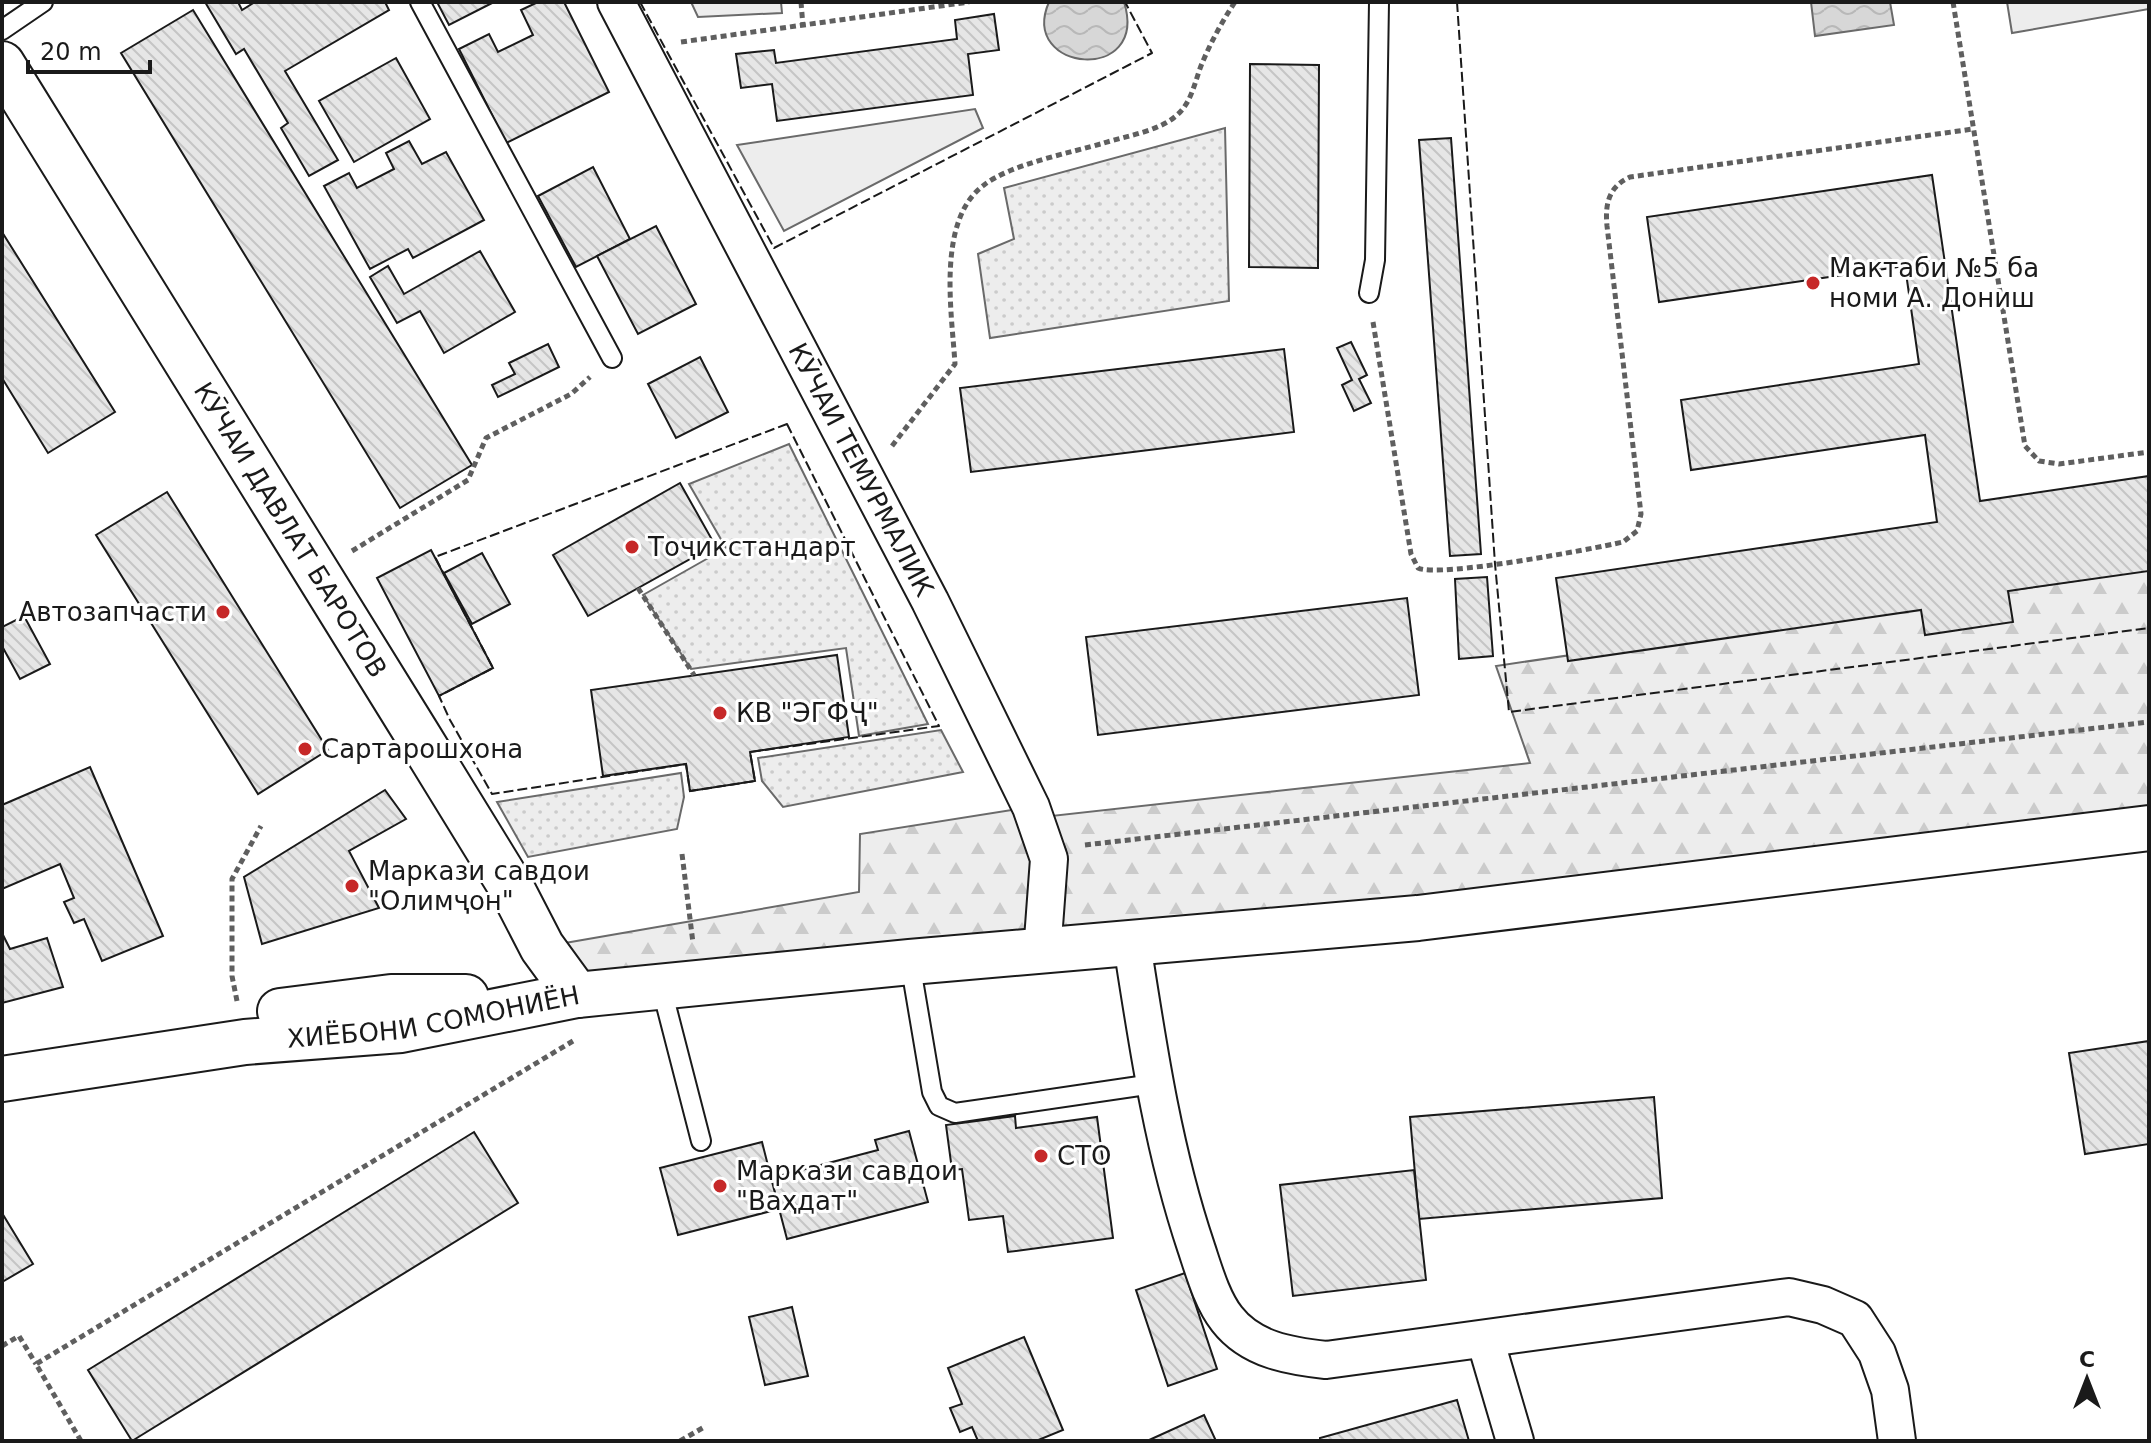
<svg xmlns="http://www.w3.org/2000/svg" width="2151" height="1443" viewBox="0 0 2151 1443" font-family="'DejaVu Sans',sans-serif">
  <defs>
    <pattern id="grass-dots" width="8" height="8" patternUnits="userSpaceOnUse" patternTransform="scale(2)"><rect width="8" height="8" fill="#ededed"/><path d="M2 2h.1M6 6h.1" fill="none" stroke="#cbcbcb" stroke-width="1.8" stroke-linecap="round"/></pattern>
    <pattern id="forest-firs" width="22" height="20" patternUnits="userSpaceOnUse" patternTransform="scale(2)"><rect width="22" height="20" fill="#ededed"/><path d="M5 1l3.5 6h-7zM16 11l3.5 6h-7z" fill="#cbcbcb"/></pattern>
    <pattern id="water-waves" width="16" height="10" patternUnits="userSpaceOnUse" patternTransform="scale(2)"><rect width="16" height="10" fill="#d7d7d7"/><path d="M0 5q4-4 8 0t8 0" fill="none" stroke="#b8b8b8"/></pattern>
    <pattern id="building-back-hatch" width="6" height="6" patternUnits="userSpaceOnUse" patternTransform="scale(2)"><rect width="6" height="6" fill="#e6e6e6"/><path d="M-1 5l2 2M0 0l6 6M5-1l2 2" fill="none" stroke="#c5c5c5"/></pattern>
  </defs>
  <rect width="100%" height="100%" fill="#fff"/>
  <g fill="url(#grass-dots)" stroke="#6a6a6a" stroke-width="2">
    <path d="M1225,128L1229,301L990,338L978,254L1014,239L1004,188Z"/>
    <path d="M789,444L928,724L859,736L846,648L691,669L643,595L726,548L689,484Z"/>
    <path d="M941,730L963,772L783,807L762,781L758,758Z"/>
    <path d="M681,773L684,797L677,829L528,857L497,802Z"/>
  </g>
  <g fill="url(#forest-firs)" stroke="#6a6a6a" stroke-width="2">
    <path d="M2149,570V819L1057,940L1066,850L1051,816L1530,763L1496,666Z"/>
    <path d="M1031,807L1042,953L577,995L542,947L859,892L860,834Z"/>
  </g>
  <g fill="#ededed" stroke="#6a6a6a" stroke-width="2">
    <path d="M691,2H781L782,13L698,17Z"/>
    <path d="M2007,2H2149V9L2012,33Z"/>
    <path d="M975,109L983,128L784,231L737,145Z"/>
  </g>
  <g fill="url(#water-waves)" stroke="#6a6a6a" stroke-width="2">
    <path d="M1049,2H1124C1150,84 1018,73 1049,2Z"/>
    <path d="M1811,2H1890L1894,25L1815,36Z"/>
  </g>
  <g fill="url(#building-back-hatch)" stroke="#1a1a1a" stroke-width="2">
    <path d="M205,2H238L242,10L255,2H385L389,10L285,71L338,160L309,176L281,128L288,123L244,49L236,54Z"/>
    <path d="M437,2H494L449,25Z"/>
    <path d="M538,2H564L609,92L506,143L459,49L489,34L498,52L533,35L521,10Z"/>
    <path d="M193,10L472,465L400,508L121,53Z"/>
    <path d="M994,14L999,50L968,54L973,95L777,121L772,84L741,88L736,54L774,50L776,63L957,39L955,20Z"/>
    <path d="M396,58L430,119L354,162L319,101Z"/>
    <path d="M1250,64L1319,65L1318,268L1249,267Z"/>
    <path d="M1451,138L1481,554L1450,556L1419,140Z"/>
    <path d="M409,141L422,164L446,152L484,220L413,258L408,249L370,269L324,186L349,173L357,188L394,169L386,153Z"/>
    <path d="M593,167L630,239L576,267L538,196Z"/>
    <path d="M1932,175L1980,501L2149,476V571L2008,591L2013,622L1925,635L1921,610L1568,661L1556,578L1937,522L1925,435L1691,470L1681,400L1919,364L1905,266L1659,302L1647,217Z"/>
    <path d="M656,226L696,304L638,334L597,256Z"/>
    <path d="M2,232L115,412L48,453L2,378Z"/>
    <path d="M480,251L515,312L444,353L420,311L397,323L370,277L388,266L404,294Z"/>
    <path d="M1351,342L1367,375L1359,379L1371,403L1354,411L1342,385L1352,380L1337,348Z"/>
    <path d="M548,344L559,367L498,397L492,385L515,374L509,363Z"/>
    <path d="M1284,349L1294,432L971,472L960,388Z"/>
    <path d="M700,357L728,412L676,438L648,384Z"/>
    <path d="M680,483L715,545L588,616L553,555Z"/>
    <path d="M167,492L328,750L258,794L96,535Z"/>
    <path d="M431,550L493,668L439,696L377,578Z"/>
    <path d="M482,553L510,604L472,624L444,573Z"/>
    <path d="M1487,577L1493,656L1459,659L1455,579Z"/>
    <path d="M1407,598L1419,695L1098,735L1086,637Z"/>
    <path d="M24,616L50,664L20,679L2,646V627Z"/>
    <path d="M837,655L849,737L750,752L755,781L690,791L686,764L603,776L591,690Z"/>
    <path d="M90,767L163,936L102,961L84,919L74,923L64,902L74,898L60,864L2,889V805Z"/>
    <path d="M385,790L406,819L349,851L379,908L262,944L244,877Z"/>
    <path d="M2,933L10,949L47,938L63,987L2,1003Z"/>
    <path d="M2149,1041V1144L2085,1154L2069,1053Z"/>
    <path d="M1654,1097L1662,1198L1419,1219L1410,1117Z"/>
    <path d="M1015,1116L1016,1128L1097,1117L1113,1238L1008,1252L1003,1216L969,1220L962,1169L952,1170L946,1125Z"/>
    <path d="M909,1131L928,1202L787,1239L771,1178L878,1150L875,1140Z"/>
    <path d="M474,1132L518,1203L132,1441L88,1370Z"/>
    <path d="M762,1142L779,1209L678,1235L660,1168Z"/>
    <path d="M1414,1170L1426,1280L1293,1296L1280,1185Z"/>
    <path d="M2,1213L33,1264L2,1282Z"/>
    <path d="M1185,1273L1217,1369L1168,1386L1136,1290Z"/>
    <path d="M792,1307L808,1376L765,1385L749,1317Z"/>
    <path d="M1024,1337L1063,1430L1036,1441H978L972,1427L960,1432L950,1408L962,1404L948,1368Z"/>
    <path d="M1457,1400L1469,1441H1320V1438Z"/>
    <path d="M1204,1415L1216,1441H1147Z"/>
  </g>
  <g fill="none" stroke-linecap="round" stroke-linejoin="round">
    <defs>
      <g id="lane">
        <path d="M420,2L612,358"/>
        <path d="M2,30L43,2"/>
        <path d="M1369,293L1375,260L1379,2"/>
        <path d="M910,962L932,1092L939,1106L955,1113L1153,1084"/>
        <path d="M661,986L701,1141"/>
      </g>
      <g id="street">
        <path id="s1" d="M616,2L930,601L1031,807L1049,859L1042,953"/>
        <path d="M1132,944C1148,1047 1163,1149 1196,1247C1204,1271 1212,1300 1227,1319C1251,1350 1290,1356 1326,1360L1789,1297L1823,1305L1855,1319L1877,1353L1890,1390L1897,1441"/>
        <path d="M1485,1339L1515,1441"/>
      </g>
      <g id="secondary">
        <path id="s2" d="M2,64L417,734L511,887L542,947L577,995"/>
      </g>
      <g id="highway">
        <path d="M280,1011L391,997H466"/>
        <path id="s3" d="M2,1079L245,1042L401,1030L577,995L910,962L1418,918L2149,828"/>
      </g>
    </defs>
    <use href="#lane" stroke="#1a1a1a" stroke-width="22"/>
    <use href="#street" stroke="#1a1a1a" stroke-width="40"/>
    <use href="#secondary" stroke="#1a1a1a" stroke-width="48"/>
    <use href="#highway" stroke="#1a1a1a" stroke-width="48"/>
    <g stroke="#5f5f5f" stroke-width="5" stroke-dasharray="6 4" stroke-linecap="butt">
      <path d="M801,2L803,26"/>
      <path d="M1953,2L2025,446L2039,461L2059,464L2149,452"/>
      <path d="M681,42L969,2"/>
      <path d="M1373,322L1411,554L1418,568C1439,578 1592,549 1623,542L1637,531L1641,514L1607,226C1605,205 1608,187 1630,177L1973,129"/>
      <path d="M892,446L955,364C952,314 936,220 984,185C1011,164 1070,153 1104,143C1126,136 1160,131 1177,115C1193,101 1195,79 1203,61C1212,40 1223,20 1235,2"/>
      <path d="M352,551L468,480L486,438L571,394L590,377"/>
      <path d="M638,588L694,675"/>
      <path d="M1085,845L2149,722"/>
      <path d="M682,854L693,943"/>
      <path d="M237,1001L232,976V879L261,826"/>
      <path d="M2,1346L19,1336L36,1364"/>
      <path d="M81,1441L36,1364L573,1041"/>
      <path d="M680,1441L706,1426"/>
    </g>
    <use href="#lane" stroke="#fff" stroke-width="18"/>
    <use href="#street" stroke="#fff" stroke-width="36"/>
    <use href="#secondary" stroke="#fff" stroke-width="44"/>
    <use href="#highway" stroke="#fff" stroke-width="44"/>
    <g stroke="#1a1a1a" stroke-width="2" stroke-dasharray="10 4" stroke-linecap="butt">
      <path d="M640,2L774,248L1152,53L1125,2"/>
      <path d="M1457,2L1495,564L1509,712L2149,628"/>
      <path d="M787,424L939,726L750,752L755,781L690,791L686,764L492,794L450,720L439,696L493,668L435,557Z"/>
    </g>
  </g>
  <g fill="#c62828" stroke="#fff" stroke-width="3">
    <circle cx="1813" cy="283" r="8"/>
    <circle cx="632" cy="547" r="8"/>
    <circle cx="223" cy="612" r="8"/>
    <circle cx="720" cy="713" r="8"/>
    <circle cx="305" cy="749" r="8"/>
    <circle cx="352" cy="886" r="8"/>
    <circle cx="1041" cy="1156" r="8"/>
    <circle cx="720" cy="1186" r="8"/>
  </g>
  <g text-anchor="middle" stroke-width="6" stroke-linejoin="round" paint-order="stroke">
    <g font-size="26" fill="#1a1a1a" stroke="#fff" text-anchor="start">
      <text x="1829" y="277">Мактаби №5 ба<tspan x="1829" dy="30">номи А. Дониш</tspan></text>
      <text x="648" y="556">Тоҷикстандарт</text>
      <text x="207" y="621" text-anchor="end">Автозапчасти</text>
      <text x="736" y="722">КВ "ЭГФҶ"</text>
      <text x="321" y="758">Сартарошхона</text>
      <text x="368" y="880">Маркази савдои<tspan x="368" dy="30">"Олимҷон"</tspan></text>
      <text x="1057" y="1165">СТО</text>
      <text x="736" y="1180">Маркази савдои<tspan x="736" dy="30">"Ваҳдат"</tspan></text>
    </g>
    <g font-size="26" fill="#1a1a1a" stroke="#fff">
      <text dy="9" stroke="none"><textPath href="#s1" startOffset="528">КӮЧАИ ТЕМУРМАЛИК</textPath></text>
      <text dy="9" stroke="none"><textPath href="#s2" startOffset="548">КӮЧАИ ДАВЛАТ БАРОТОВ</textPath></text>
      <text dy="9" stroke="none"><textPath href="#s3" startOffset="436">ХИЁБОНИ СОМОНИЁН</textPath></text>
    </g>
  </g>
  <rect width="2151" height="1443" fill="none" stroke="#1a1a1a" stroke-width="8"/>
  <g transform="translate(2087 1379)" stroke="#ffffff" stroke-width="6" paint-order="stroke">
  <path d="M0-6L14 30L0 20L-14 30Z" fill="#1a1a1a"/>
  <text y="-12" font-size="22" font-weight="bold" text-anchor="middle" fill="#1a1a1a">С</text>
  </g>
  <path d="M28 60v12h122v-12" fill="none" stroke="#1a1a1a" stroke-width="4"/>
  <text x="40" y="60" font-size="24" fill="#1a1a1a" stroke="#ffffff" stroke-width="6" paint-order="stroke">20 m</text>
</svg>
